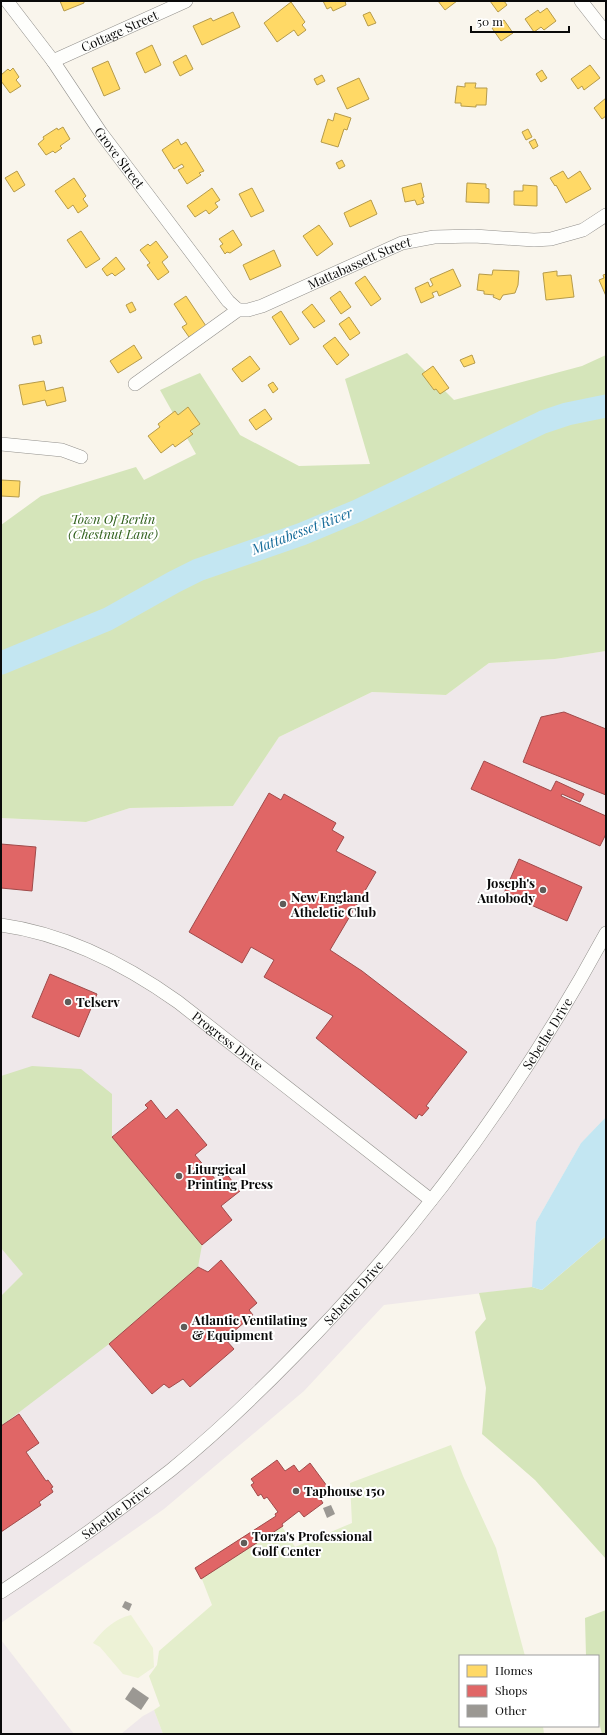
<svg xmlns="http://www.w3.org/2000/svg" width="607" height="1735" viewBox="0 0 607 1735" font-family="'Playfair Display',serif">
  <rect width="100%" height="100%" fill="#f9f5ec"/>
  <g fill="#efe8ea">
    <path d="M606,651V1117L581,1143L536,1222L532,1287L384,1305L304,1391L164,1509L1,1623V818L86,822L130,808L233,806L279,737L372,692L446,695L489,663L555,659Z"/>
    <path d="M1,1639V1640L74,1734H1Z"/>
    <path d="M154,1710L163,1734H121L143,1716Z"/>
  </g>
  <path fill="#e4eecc" d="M451,1445L463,1476L496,1548L525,1656H460V1726H543L544,1734H163L154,1710L160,1706L149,1676L157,1665L159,1651L212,1605L198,1569L276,1517L295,1547L352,1523L350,1483Z"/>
  <g fill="#d5e5ba">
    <path d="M407,353L454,400L582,366L606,355V651L555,659L489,663L446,695L372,692L279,737L233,806L130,808L86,822L1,818V525L41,496L136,467L144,480L196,454L160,390L200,373L240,435L299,466L370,464L345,379Z"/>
    <path d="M32,1066L81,1069L112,1094V1137L202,1245L198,1267L109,1344L1,1426V1296L23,1274L1,1248V1076Z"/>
    <path d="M606,1236V1559L535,1480L482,1434L486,1388L475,1332L486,1319L479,1293L532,1287L542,1290Z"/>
    <path d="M606,1610V1734H602L598,1718V1656H586L585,1618Z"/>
  </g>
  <path fill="#edf2d6" d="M131,1615L153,1648L154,1667L138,1678L123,1674L100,1647L93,1643C103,1630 114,1619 131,1615Z"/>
  <path fill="#c3e6f2" d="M606,1117V1236L542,1290L532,1287L536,1222L581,1143Z"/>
  <g fill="#ffd966" stroke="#b69b4a">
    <path d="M60,1H84V3L64,11Z"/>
    <path d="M323,1H345L346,5L333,11L331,7L327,9Z"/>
    <path d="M438,1H457L445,10Z"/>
    <path d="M490,1H504L507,5L498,12Z"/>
    <path d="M291,2L305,22L302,25L306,30L298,36L294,30L277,42L264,23Z"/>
    <path d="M547,8L556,21L544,30L541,27L534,32L525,19L538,10L540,13Z"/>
    <path d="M233,12L240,27L202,45L193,26L211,18L213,21Z"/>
    <path d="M370,12L376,23L368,26L363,15Z"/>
    <path d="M504,20L513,33L501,41L492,28Z"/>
    <path d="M152,45L161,65L145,73L136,53Z"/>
    <path d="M186,55L193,69L180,76L173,62Z"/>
    <path d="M108,61L120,89L104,96L92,68Z"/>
    <path d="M590,65L600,78L584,90L582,86L578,89L571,79Z"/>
    <path d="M13,68L19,77L16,80L21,86L10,93L1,81V75L8,69L10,71Z"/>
    <path d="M542,70L547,78L541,82L536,74Z"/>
    <path d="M322,75L325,81L317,85L314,79Z"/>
    <path d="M359,78L369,99L347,109L337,88Z"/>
    <path d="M465,83H476L475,88H487L486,105H476V107L461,106V103H455L457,86L465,87Z"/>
    <path d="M606,98V116L602,119L594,108Z"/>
    <path d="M335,113L351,118L347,130L344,129L338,147L321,142L328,119L333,121Z"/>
    <path d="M63,127L70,139L60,146L62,148L55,153L53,151L46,155L38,144L44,139L43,137L57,128L58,130Z"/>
    <path d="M528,129L532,137L526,140L522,132Z"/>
    <path d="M178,139L181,145L186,142L204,171L199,173L201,175L187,184L178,170L184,167L182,164L174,169L162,150Z"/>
    <path d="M535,139L538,146L533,149L529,142Z"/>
    <path d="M342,160L345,166L339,169L336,163Z"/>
    <path d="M17,171L25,185L14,192L5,178Z"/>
    <path d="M563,171L568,179L580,171L591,189L566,203L556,185L555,186L550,178Z"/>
    <path d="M74,178L86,196L83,199L88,206L78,213L73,205L68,209L55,191Z"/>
    <path d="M421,183L424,197L422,198L424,203L417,205L415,200L405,202L402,188Z"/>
    <path d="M467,183L486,184V188L489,189V203L466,202Z"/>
    <path d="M523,185L537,186V206L514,205V191H523Z"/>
    <path d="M212,188L220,200L215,203L218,207L209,214L206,210L195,217L187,206Z"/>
    <path d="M252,188L264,211L251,217L239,194Z"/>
    <path d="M371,200L377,214L350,227L344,213Z"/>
    <path d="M319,225L333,244L317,256L303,236Z"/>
    <path d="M233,230L242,245L230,253L227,252L225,254L220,246L223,244L219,239Z"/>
    <path d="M81,231L100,259L86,268L67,240Z"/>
    <path d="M156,241L168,257L162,262L169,272L158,280L147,265L150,263L140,250L148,244L150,246Z"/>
    <path d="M274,250L281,266L250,280L243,265Z"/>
    <path d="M116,257L125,269L115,276L112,273L107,276L102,269Z"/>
    <path d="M453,269L461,286L439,296L437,291L432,293L434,297L421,303L415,288L428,282L430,287L433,285L430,279Z"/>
    <path d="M493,270L519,271L518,285L515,293L503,295L500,300L493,297L494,295L484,294V291L477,290L479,274L492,275Z"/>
    <path d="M557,271V276L571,275L574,297L546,300L543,273Z"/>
    <path d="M606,274V296L599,280L604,278L603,275Z"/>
    <path d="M365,276L381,299L371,306L355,283Z"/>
    <path d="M340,291L351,307L341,314L330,298Z"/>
    <path d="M186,296L206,326L189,337L182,327L187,324L174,304Z"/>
    <path d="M132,302L136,310L130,313L126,305Z"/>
    <path d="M312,304L325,321L314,328L302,312Z"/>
    <path d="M281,311L299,339L290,345L272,317Z"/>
    <path d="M349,317L360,333L350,340L339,324Z"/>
    <path d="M40,335L42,343L34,345L32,337Z"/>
    <path d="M335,337L349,355L337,365L323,346Z"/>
    <path d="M134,345L142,358L118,373L110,361Z"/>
    <path d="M472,355L475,363L464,367L460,360Z"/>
    <path d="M250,356L260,369L242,382L232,369Z"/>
    <path d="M433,366L449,388L440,394L436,389L434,390L422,374Z"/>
    <path d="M44,381L46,391L63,387L66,401L47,406L45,400L23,405L19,385Z"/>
    <path d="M273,382L278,389L273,393L268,385Z"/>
    <path d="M188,407L200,424L190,431L193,434L175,447L173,444L161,453L148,436L160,427L158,424L175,411L178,415Z"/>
    <path d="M265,409L272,419L256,430L249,420Z"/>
    <path d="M1,480L20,481L19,497L1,496Z"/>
  </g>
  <g fill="#e06666" stroke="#a04a4a">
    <path d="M564,712L606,729V795L523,762L541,717Z"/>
    <path d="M484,761L551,791L556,781L584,794L580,802L562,794L561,796L606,816V834L600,846L471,789Z"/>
    <path d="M269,793L281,800L284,794L336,823L332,830L344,837L336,851L376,872L330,950L362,971L467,1052L426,1106L429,1108L422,1116L419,1114L416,1119L316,1038L333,1016L264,977L274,960L251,947L242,963L189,932Z"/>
    <path d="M1,844L36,847L32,891L1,888Z"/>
    <path d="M519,859L582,887L567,921L504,893Z"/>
    <path d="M50,974L97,994L79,1037L32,1017Z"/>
    <path d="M151,1100L166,1119L177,1109L207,1145L195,1155L216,1180L225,1172L240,1191L221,1206L232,1220L202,1245L112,1137L148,1108L145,1105Z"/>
    <path d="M221,1260L257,1303L249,1310L253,1315L225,1339L234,1349L190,1387L183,1379L169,1388L164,1384L152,1394L109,1344L198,1267L208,1272Z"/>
    <path d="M19,1414L39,1443L26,1452L46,1481L48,1480L53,1487L51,1488L53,1492L39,1502L41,1505L1,1532V1426Z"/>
    <path d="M277,1460L285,1471L294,1465L299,1472L310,1463L327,1486L317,1494L323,1503L304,1517L299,1511L282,1524L283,1526L201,1579L195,1568L276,1516L275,1514L278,1512L267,1497L264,1499L261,1494L258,1496L251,1485L254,1483L251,1479Z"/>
  </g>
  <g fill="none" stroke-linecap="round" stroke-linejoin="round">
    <path stroke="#c3e6f2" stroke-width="23" d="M1,663L108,619L174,582L198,570L302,534L357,511L543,422L567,414L606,406"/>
  </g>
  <g fill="#9b9893">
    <path d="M331,1505L335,1514L327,1518L323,1508Z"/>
    <path d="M125,1601L132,1604L129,1611L122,1607Z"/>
    <path d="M133,1687L149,1698L141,1710L125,1699Z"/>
  </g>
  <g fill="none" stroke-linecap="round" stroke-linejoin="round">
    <defs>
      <g id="minor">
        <path id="s1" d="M7,1L53,61L101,133L228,301L238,310"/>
        <path d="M581,1L606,33"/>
        <path id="s2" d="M53,61L186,1"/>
        <path id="s3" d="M135,384L238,310H248L262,306L402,243L434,237L474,236L534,240L551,239L583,230L606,215"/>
        <path d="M1,444L62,450L81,457"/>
        <path id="s4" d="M1,925C66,934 126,965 178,1002L431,1200"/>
        <path id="s5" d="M1,1592C59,1554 116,1513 171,1470C214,1435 255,1396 294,1356C418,1231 522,1088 606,933"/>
      </g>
    </defs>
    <use href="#minor" stroke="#92908c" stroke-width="14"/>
    <use href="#minor" stroke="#fefefc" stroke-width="13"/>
  </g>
  <g fill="#5e5c59" stroke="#fff" stroke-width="1.5">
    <circle cx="543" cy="890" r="4"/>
    <circle cx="283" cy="904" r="4"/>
    <circle cx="68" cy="1002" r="4"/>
    <circle cx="179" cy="1176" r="4"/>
    <circle cx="184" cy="1327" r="4"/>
    <circle cx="296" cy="1491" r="4"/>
    <circle cx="244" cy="1543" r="4"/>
  </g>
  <g text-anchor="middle" stroke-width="4" stroke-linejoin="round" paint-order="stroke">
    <g font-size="13" fill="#0a0a0a" stroke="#fff">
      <text dy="5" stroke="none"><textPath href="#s2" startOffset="73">Cottage Street</textPath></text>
      <text dy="5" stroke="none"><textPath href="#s1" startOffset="193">Grove Street</textPath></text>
      <text dy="5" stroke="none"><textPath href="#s3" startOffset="258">Mattabassett Street</textPath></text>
      <text dy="5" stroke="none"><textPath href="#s5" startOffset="788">Sebethe Drive</textPath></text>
      <text dy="5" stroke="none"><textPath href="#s4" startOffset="258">Progress Drive</textPath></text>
      <text dy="5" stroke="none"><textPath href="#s5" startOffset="464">Sebethe Drive</textPath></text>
      <text dy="5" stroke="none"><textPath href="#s5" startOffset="140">Sebethe Drive</textPath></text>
    </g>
    <g font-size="13" font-style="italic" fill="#30601c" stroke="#fff">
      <text x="113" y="524">Town Of Berlin<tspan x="113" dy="15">(Chestnut Lane)</tspan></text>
    </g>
    <g font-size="13" font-weight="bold" fill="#0a0a0a" stroke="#fff" text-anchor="start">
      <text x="535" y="888" text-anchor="end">Joseph's<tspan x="535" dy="15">Autobody</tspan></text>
      <text x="291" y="902">New England<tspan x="291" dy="15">Atheletic Club</tspan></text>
      <text x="76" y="1007">Telserv</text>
      <text x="187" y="1174">Liturgical<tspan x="187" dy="15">Printing Press</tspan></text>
      <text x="192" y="1325">Atlantic Ventilating<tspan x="192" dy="15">&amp; Equipment</tspan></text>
      <text x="304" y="1496">Taphouse 150</text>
      <text x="252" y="1541">Torza's Professional<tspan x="252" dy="15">Golf Center</tspan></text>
    </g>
    <g font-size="14" font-style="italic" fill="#156b99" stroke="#fff">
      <text transform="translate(302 531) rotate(-21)" y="5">Mattabesset River</text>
    </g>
  </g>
  <rect width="607" height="1735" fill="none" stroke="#0a0a0a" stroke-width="4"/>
  <rect x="459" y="1655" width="140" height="72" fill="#ffffff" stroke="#9d9d9d"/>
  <rect x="467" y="1665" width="20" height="12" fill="#ffd966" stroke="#9d9d9d"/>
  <text x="495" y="1675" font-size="12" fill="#0a0a0a">Homes</text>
  <rect x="467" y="1685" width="20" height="12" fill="#e06666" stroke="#9d9d9d"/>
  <text x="495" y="1695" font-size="12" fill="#0a0a0a">Shops</text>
  <rect x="467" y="1705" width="20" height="12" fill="#9b9893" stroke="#9d9d9d"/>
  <text x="495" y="1715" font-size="12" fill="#0a0a0a">Other</text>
  <path d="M471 26v6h98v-6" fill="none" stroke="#0a0a0a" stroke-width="2"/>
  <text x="477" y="26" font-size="12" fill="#0a0a0a" stroke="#ffffff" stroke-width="3" paint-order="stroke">50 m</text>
</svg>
